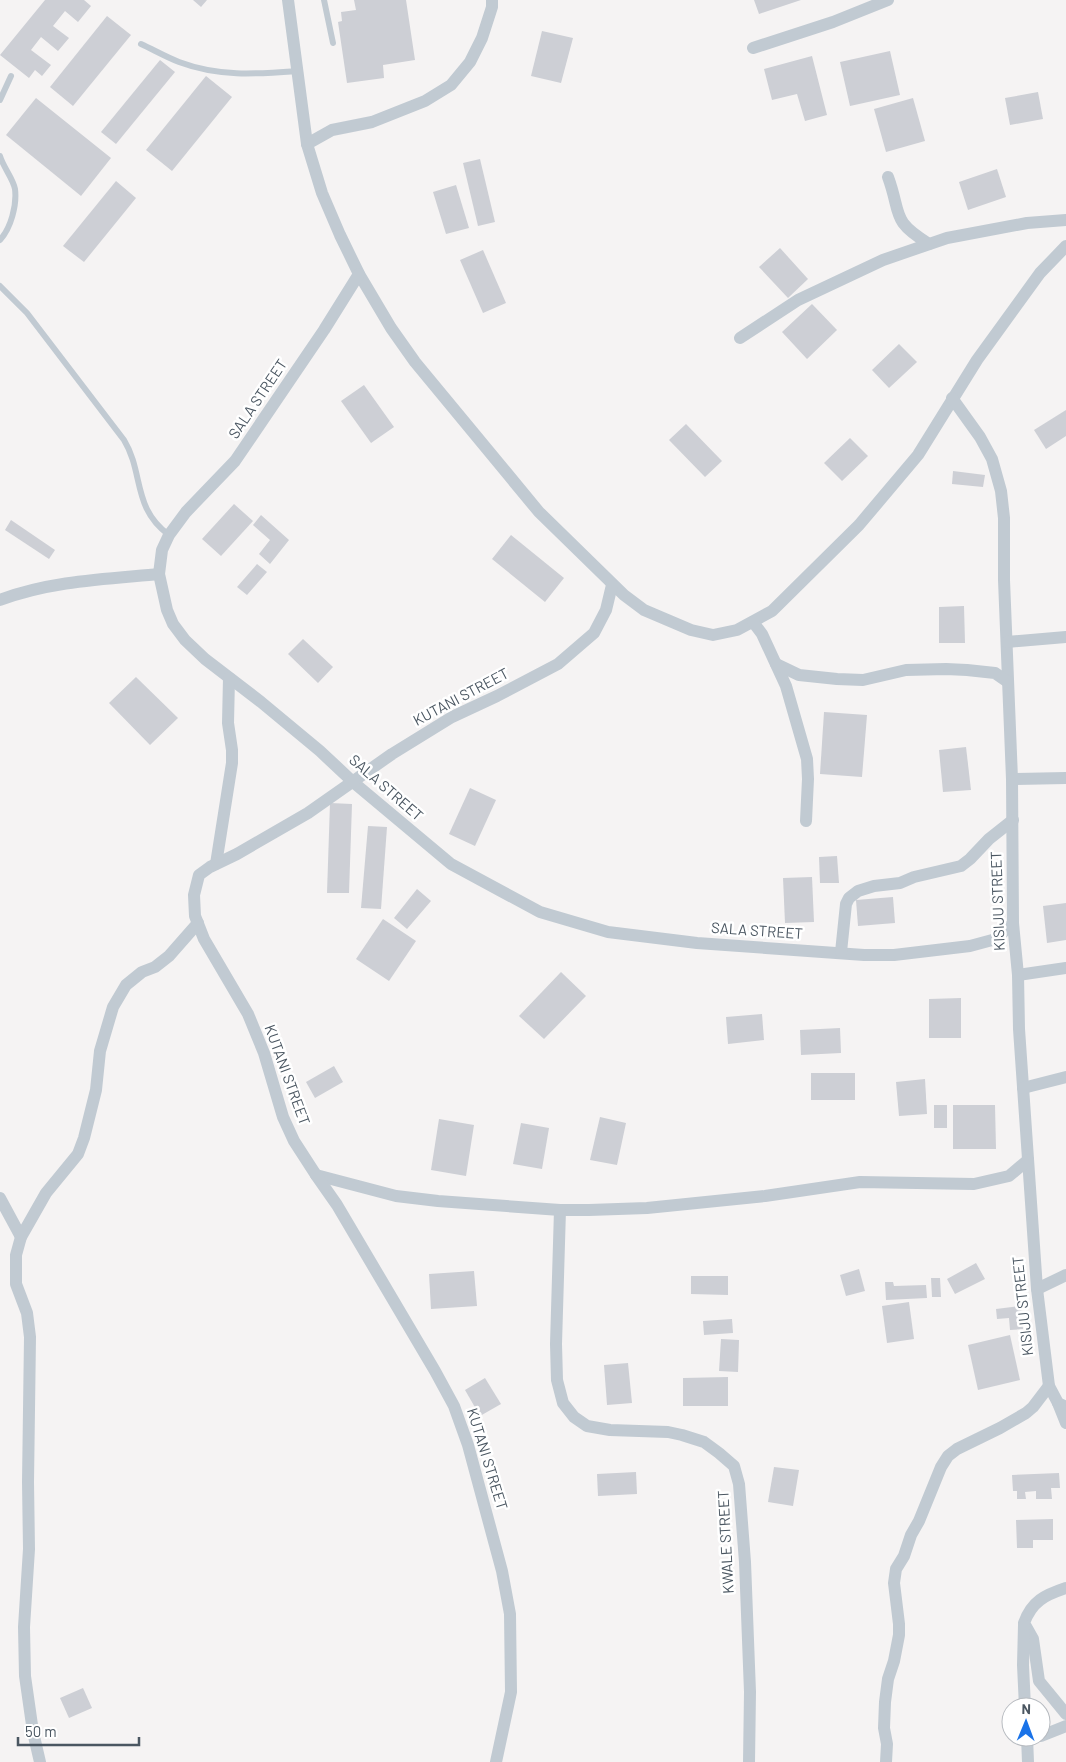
<svg xmlns="http://www.w3.org/2000/svg" width="1066" height="1762" viewBox="0 0 1066 1762" font-family="Barlow,sans-serif">
  <rect width="100%" height="100%" fill="#f5f3f3"/>
  <g fill="#cdcfd5">
    <path d="M45,0H84L91,6L78,22L65,11L53,26L69,38L58,51L41,37L31,50L51,65L42,76L35,70L29,78L0,55Z"/>
    <path d="M193,0H207L201,7Z"/>
    <path d="M354,0H406L415,60L383,65L384,78L347,83L338,22L342,21L341,12L356,10Z"/>
    <path d="M754,0H801L759,14Z"/>
    <path d="M107,16L131,35L73,106L50,87Z"/>
    <path d="M542,31L573,38L561,83L531,76Z"/>
    <path d="M890,51L900,95L850,106L840,62Z"/>
    <path d="M812,56L827,115L805,121L797,94L772,100L764,69Z"/>
    <path d="M160,60L175,72L116,144L101,132Z"/>
    <path d="M206,76L232,97L172,171L146,150Z"/>
    <path d="M1038,92L1043,119L1010,125L1005,98Z"/>
    <path d="M36,98L111,158L81,196L6,135Z"/>
    <path d="M913,98L925,141L886,152L874,109Z"/>
    <path d="M480,159L495,222L478,226L463,163Z"/>
    <path d="M997,169L1006,197L968,210L959,182Z"/>
    <path d="M116,181L136,198L84,262L63,246Z"/>
    <path d="M456,185L469,228L446,234L433,192Z"/>
    <path d="M780,248L808,279L788,298L759,267Z"/>
    <path d="M483,250L506,303L483,313L460,260Z"/>
    <path d="M812,304L837,330L807,359L782,332Z"/>
    <path d="M899,344L917,362L889,388L872,370Z"/>
    <path d="M364,385L394,427L371,443L341,401Z"/>
    <path d="M1066,410V436L1046,449L1034,430Z"/>
    <path d="M686,424L722,461L705,477L669,440Z"/>
    <path d="M850,438L868,456L842,481L824,463Z"/>
    <path d="M953,471L985,475L983,487L952,484Z"/>
    <path d="M234,504L253,521L221,556L202,539Z"/>
    <path d="M261,515L289,540L270,564L259,554L270,540L253,525Z"/>
    <path d="M11,520L55,550L49,559L5,530Z"/>
    <path d="M511,535L564,578L545,602L492,559Z"/>
    <path d="M257,564L267,572L247,595L237,587Z"/>
    <path d="M964,606L965,643H939V607Z"/>
    <path d="M303,639L333,667L318,683L288,654Z"/>
    <path d="M136,677L178,718L150,745L109,703Z"/>
    <path d="M824,712L867,715L862,777L820,774Z"/>
    <path d="M966,747L971,790L943,792L939,750Z"/>
    <path d="M470,788L496,800L475,846L449,834Z"/>
    <path d="M330,803L352,804L349,893H327Z"/>
    <path d="M368,826L387,827L381,909L361,908Z"/>
    <path d="M837,856L839,883H820L819,857Z"/>
    <path d="M812,877L814,922L785,923L783,878Z"/>
    <path d="M417,889L431,901L407,929L394,918Z"/>
    <path d="M893,897L895,923L858,926L856,900Z"/>
    <path d="M1066,903V940L1047,943L1043,906Z"/>
    <path d="M383,919L416,941L389,981L356,959Z"/>
    <path d="M561,972L586,996L544,1039L519,1016Z"/>
    <path d="M961,998V1038H929V999Z"/>
    <path d="M762,1014L764,1040L728,1044L726,1017Z"/>
    <path d="M840,1028L841,1053L801,1055L800,1030Z"/>
    <path d="M334,1066L343,1082L315,1098L306,1082Z"/>
    <rect x="811" y="1073" width="44" height="27"/>
    <path d="M925,1079L927,1114L899,1116L896,1082Z"/>
    <rect x="934" y="1105" width="13" height="23"/>
    <path d="M953,1105H995L996,1149H953Z"/>
    <path d="M600,1117L626,1123L617,1165L590,1160Z"/>
    <path d="M439,1119L474,1125L466,1176L431,1170Z"/>
    <path d="M521,1123L549,1128L542,1169L513,1164Z"/>
    <path d="M976,1263L985,1279L955,1294L947,1279Z"/>
    <path d="M859,1269L865,1291L846,1296L840,1275Z"/>
    <path d="M474,1271L477,1306L431,1309L429,1274Z"/>
    <path d="M691,1276H728V1295L691,1294Z"/>
    <path d="M931,1278H940L941,1297H932Z"/>
    <path d="M885,1282H893L894,1286L926,1285L927,1298L886,1300Z"/>
    <path d="M909,1302L914,1339L887,1343L882,1306Z"/>
    <path d="M1021,1306L1023,1329L1010,1330L1009,1318L997,1319L996,1309Z"/>
    <path d="M732,1319L733,1333L704,1335L703,1321Z"/>
    <path d="M1010,1335L1020,1380L978,1390L968,1345Z"/>
    <path d="M721,1339L739,1340L738,1372L719,1371Z"/>
    <path d="M628,1363L632,1403L607,1405L604,1365Z"/>
    <path d="M728,1377V1406H683V1378Z"/>
    <path d="M485,1378L501,1404L480,1416L465,1390Z"/>
    <path d="M774,1467L799,1470L793,1506L768,1502Z"/>
    <path d="M636,1472L637,1494L598,1496L597,1474Z"/>
    <path d="M1059,1473L1060,1488H1051L1052,1499H1036V1491L1025,1492L1026,1499H1017V1491H1013L1012,1475Z"/>
    <path d="M1053,1519V1540H1033V1548H1017L1016,1520Z"/>
    <path d="M83,1688L92,1708L69,1718L60,1698Z"/>
  </g>
  <g fill="none" stroke-linecap="round" stroke-linejoin="round">
    <g stroke="#c1cad2" stroke-width="6">
      <path d="M324,0L333,43"/>
      <path d="M141,44C154,50 166,57 179,62C219,77 256,74 297,71"/>
      <path d="M0,100L11,76"/>
      <path d="M0,156C3,167 13,178 15,189C17,205 11,228 0,240"/>
      <path d="M0,286L27,313L124,440C144,473 132,508 169,535"/>
    </g>
    <g stroke="#c1cad2" stroke-width="12">
      <path d="M288,0L307,144L322,193L340,235L359,274L391,328L415,362L539,512L624,595L644,610L691,630L713,635L737,630L772,611L859,525L918,455L977,360L1040,273L1066,246"/>
      <path d="M753,48L833,22L888,0"/>
      <path d="M307,144L332,130L372,122L425,101L451,85L470,62L482,38L492,7V0"/>
      <path d="M888,177C902,215 890,220 929,244"/>
      <path d="M359,274L324,330L235,461L186,512L169,535L162,550L159,574L167,610L173,624L185,640L205,659L261,702L320,751L353,782L451,864L540,912L608,932L697,943L864,955H894L970,946L996,939L1013,923"/>
      <path d="M740,338L798,300L883,260L947,238L1027,223L1066,220"/>
      <path d="M952,398L980,437L992,459L1001,491L1004,518V580L1012,779L1013,923L1018,975L1019,1029L1037,1289L1049,1386L1058,1403L1066,1407"/>
      <path d="M0,600C50,581 106,579 159,574"/>
      <path d="M753,622L762,634L786,686L807,759L808,779L806,821"/>
      <path d="M1007,642L1066,637"/>
      <path d="M776,664L799,675L837,679L863,680L906,670L946,669L967,670L995,673L1008,682"/>
      <path d="M1012,779L1066,778"/>
      <path d="M216,864L232,763V750L228,723L229,678"/>
      <path d="M841,952L846,904L849,898L858,891L874,886L900,883L914,877L961,866L970,859L989,839L1013,820"/>
      <path d="M1018,975L1066,968"/>
      <path d="M1023,1088L1066,1077"/>
      <path d="M316,1175L396,1196L438,1201L560,1210H589L647,1208L765,1196L860,1182L974,1184L1009,1176L1028,1160"/>
      <path d="M0,1198L21,1237"/>
      <path d="M560,1210L556,1344L557,1380L563,1403L574,1417L587,1426L610,1430L668,1432L682,1435L704,1442L719,1453L734,1466L739,1484L745,1562L750,1692L749,1762"/>
      <path d="M1037,1289L1066,1275"/>
      <path d="M1058,1403L1066,1423"/>
      <path d="M1066,1588C1045,1595 1032,1601 1024,1623L1033,1639L1039,1681L1066,1714"/>
      <path d="M1024,1625L1023,1665L1025,1707"/>
      <path d="M1041,1736L1066,1726"/>
      <path d="M1027,1737L1028,1762"/>
      <path d="M40,1762L33,1732L25,1676L24,1627L29,1549L28,1482L30,1337L27,1313L16,1284V1255L21,1237L46,1193L78,1154L84,1138L96,1090L100,1051L113,1007L126,985L142,972L155,967L169,956L198,923"/>
      <path d="M496,1762L511,1692L510,1614L502,1571L468,1445L454,1406L435,1371L337,1205L316,1175L294,1141L283,1117L264,1053L248,1014L204,939L195,916L194,895L199,875L210,867L237,854L308,813L392,754L452,717L497,696L558,664L594,633L606,610L612,585"/>
      <path d="M886,1762L887,1744L884,1728L885,1702L888,1679L894,1661L899,1635V1624L894,1583L896,1569L904,1556L911,1535L919,1521L941,1467L948,1456L957,1449L1000,1428L1026,1413L1033,1407L1049,1386"/>
    </g>
  </g>
  <g text-anchor="middle" stroke-width="5" stroke-linejoin="round" paint-order="stroke">
    <g font-size="15" fill="#4a5661" stroke="#fff">
      <text transform="translate(258 399) rotate(-56)" y="5">SALA STREET</text>
      <text transform="translate(461 697) rotate(-28)" y="5">KUTANI STREET</text>
      <text transform="translate(386 788) rotate(41)" y="5">SALA STREET</text>
      <text transform="translate(998 901) rotate(-92)" y="5">KISIJU STREET</text>
      <text transform="translate(757 931) rotate(4)" y="5">SALA STREET</text>
      <text transform="translate(287 1075) rotate(70)" y="5">KUTANI STREET</text>
      <text transform="translate(1023 1306) rotate(-96)" y="5">KISIJU STREET</text>
      <text transform="translate(487 1459) rotate(73)" y="5">KUTANI STREET</text>
      <text transform="translate(726 1542) rotate(-93)" y="5">KWALE STREET</text>
    </g>
  </g>
  <g transform="translate(1026 1722) rotate(1)"><circle r="24" fill="#ffffff" stroke="#b7bbc0"/>
  <path d="M0-4L9 19L0 12L-9 19Z" fill="#1a73e8"/>
  <text y="-8" font-size="14" font-weight="bold" text-anchor="middle" fill="#4a5661">N</text>
  </g>
  <path d="M18 1737v8h121v-8" fill="none" stroke="#4a5661" stroke-width="2.5"/>
  <text x="25" y="1737" font-size="15" fill="#4a5661" stroke="#ffffff" stroke-width="4" paint-order="stroke">50 m</text>
</svg>
